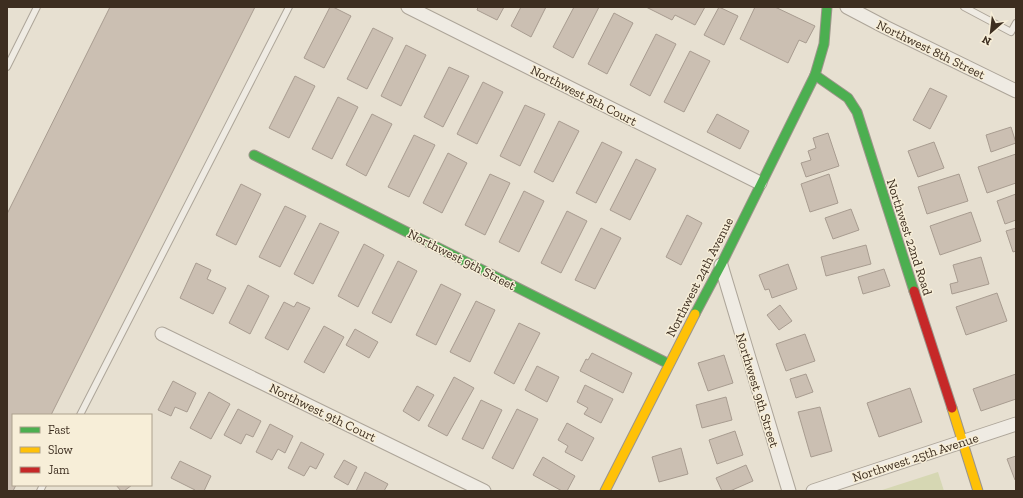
<svg xmlns="http://www.w3.org/2000/svg" width="1023" height="498" viewBox="0 0 1023 498" font-family="'Zilla Slab',serif">
  <rect width="100%" height="100%" fill="#e7e0d1"/>
  <path fill="#d6d7b3" d="M938,472L944,491H879Z"/>
  <g fill="#cbbfb2" stroke="#a89c90">
    <path d="M110,7H255L51,415H13V485H16L13,491H7V214Z"/>
    <path d="M330,7H333L351,16L324,68L304,58Z"/>
    <path d="M478,7H504L497,20L477,10Z"/>
    <path d="M521,7H546L531,37L511,26Z"/>
    <path d="M574,7H599L573,58L553,47Z"/>
    <path d="M646,7H705L695,25L675,15L672,20Z"/>
    <path d="M719,7L738,16L724,45L704,35Z"/>
    <path d="M755,7H775L815,26L806,43L799,40L788,63L740,39Z"/>
    <path d="M614,13L633,23L607,74L588,64Z"/>
    <path d="M373,28L393,38L367,89L347,79Z"/>
    <path d="M656,34L676,44L650,96L630,85Z"/>
    <path d="M406,45L426,55L401,106L381,96Z"/>
    <path d="M690,51L710,61L684,112L664,102Z"/>
    <path d="M449,67L469,76L443,127L424,117Z"/>
    <path d="M295,76L315,86L289,138L269,128Z"/>
    <path d="M483,82L503,92L477,144L457,134Z"/>
    <path d="M930,88L947,96L930,129L913,120Z"/>
    <path d="M338,97L358,107L332,159L312,149Z"/>
    <path d="M525,105L545,114L520,166L500,156Z"/>
    <path d="M372,114L392,124L366,176L346,165Z"/>
    <path d="M717,114L749,131L740,149L707,132Z"/>
    <path d="M559,121L579,131L553,182L534,172Z"/>
    <path d="M1011,127L1016,143L991,152L986,135Z"/>
    <path d="M828,133L839,166L806,177L801,163L811,160L808,151L816,148L813,138Z"/>
    <path d="M414,135L435,145L409,197L388,187Z"/>
    <path d="M602,142L622,152L596,203L576,193Z"/>
    <path d="M934,142L944,168L918,177L908,151Z"/>
    <path d="M448,153L467,163L442,213L423,203Z"/>
    <path d="M1016,154V183L987,193L978,167Z"/>
    <path d="M636,159L656,169L630,220L610,210Z"/>
    <path d="M490,174L510,183L485,235L465,225Z"/>
    <path d="M829,174L838,203L810,212L801,184Z"/>
    <path d="M959,174L968,201L927,214L918,187Z"/>
    <path d="M241,184L261,194L236,245L216,235Z"/>
    <path d="M524,191L544,201L519,252L499,242Z"/>
    <path d="M1016,194V220L1005,224L997,201Z"/>
    <path d="M285,206L306,216L280,267L259,257Z"/>
    <path d="M851,209L859,230L833,239L825,218Z"/>
    <path d="M567,211L587,221L561,273L541,263Z"/>
    <path d="M971,212L981,241L940,255L930,226Z"/>
    <path d="M687,215L702,223L681,265L666,257Z"/>
    <path d="M320,223L339,232L313,284L294,274Z"/>
    <path d="M601,228L621,238L595,289L575,280Z"/>
    <path d="M1016,228V251L1013,252L1006,231Z"/>
    <path d="M364,244L384,255L358,307L338,296Z"/>
    <path d="M866,245L871,264L826,276L821,257Z"/>
    <path d="M981,257L989,284L952,294L950,284L958,282L953,265Z"/>
    <path d="M398,261L417,271L391,323L372,313Z"/>
    <path d="M196,263L211,270L207,279L226,288L213,314L180,298Z"/>
    <path d="M788,264L797,289L772,298L769,289L765,290L759,275Z"/>
    <path d="M884,269L890,286L863,294L858,277Z"/>
    <path d="M441,284L461,294L436,345L416,335Z"/>
    <path d="M248,285L269,296L250,334L229,323Z"/>
    <path d="M997,293L1007,321L966,335L956,307Z"/>
    <path d="M476,301L495,310L470,362L450,352Z"/>
    <path d="M284,302L294,307L297,302L310,308L288,350L265,338Z"/>
    <path d="M780,305L792,321L779,330L767,315Z"/>
    <path d="M519,323L540,333L514,384L494,373Z"/>
    <path d="M324,326L344,337L324,373L304,362Z"/>
    <path d="M355,329L378,342L369,358L346,345Z"/>
    <path d="M805,334L815,361L786,371L776,344Z"/>
    <path d="M592,353L632,373L623,393L580,371L586,359L588,360Z"/>
    <path d="M724,355L733,383L708,391L698,363Z"/>
    <path d="M537,366L559,377L547,402L525,390Z"/>
    <path d="M806,374L813,392L796,398L790,379Z"/>
    <path d="M1016,374V399L981,411L973,389Z"/>
    <path d="M454,377L474,388L447,436L428,426Z"/>
    <path d="M173,381L196,393L187,412L175,407L171,416L158,410Z"/>
    <path d="M585,385L613,399L601,423L584,414L588,408L577,402Z"/>
    <path d="M417,386L434,395L419,421L403,411Z"/>
    <path d="M910,388L922,422L879,437L867,403Z"/>
    <path d="M209,392L230,404L211,439L190,428Z"/>
    <path d="M726,397L732,420L702,428L696,405Z"/>
    <path d="M481,400L502,410L483,449L462,439Z"/>
    <path d="M820,407L832,451L811,457L798,412Z"/>
    <path d="M238,409L261,421L253,437L246,434L241,444L224,435Z"/>
    <path d="M517,409L538,419L513,469L492,458Z"/>
    <path d="M567,423L594,438L582,461L565,452L568,446L558,440Z"/>
    <path d="M270,424L293,436L285,453L278,449L272,460L256,452Z"/>
    <path d="M735,431L743,455L717,464L709,440Z"/>
    <path d="M301,442L324,454L316,469L310,466L304,476L288,468Z"/>
    <path d="M681,448L688,474L659,482L652,457Z"/>
    <path d="M1016,456V480H1015L1007,459Z"/>
    <path d="M543,457L575,476L567,491H562L533,475Z"/>
    <path d="M344,460L357,467L348,485L334,477Z"/>
    <path d="M180,461L211,476L204,491H195V490L171,478Z"/>
    <path d="M746,465L753,481L730,491H722L716,478Z"/>
    <path d="M365,472L388,484L384,491H356Z"/>
    <path d="M116,485H132L124,491H121Z"/>
  </g>
  <g fill="none" stroke-linecap="round" stroke-linejoin="round">
    <defs>
      <g id="lane">
        <path d="M964,7L1011,32L1016,23"/>
        <path d="M7,67L37,7"/>
        <path d="M80,415L289,7"/>
        <path d="M40,491L43,485"/>
      </g>
      <g id="street">
        <path d="M408,7L760,183"/>
        <path d="M847,7L885,27L1016,91"/>
        <path d="M721,265L789,491"/>
        <path d="M162,334L484,491"/>
        <path d="M813,491L1016,424"/>
      </g>
      <g id="fast">
        <path d="M815,75L848,98L857,112L914,291"/>
        <path d="M254,155L669,364"/>
        <path d="M695,314L721,265L815,75L824,44L827,7"/>
      </g>
      <g id="slow">
        <path d="M952,408L978,491"/>
        <path d="M605,491L695,314"/>
      </g>
      <path id="jam" d="M914,291L952,408"/>
    </defs>
    <use href="#lane" stroke="#ada599" stroke-width="8"/>
    <use href="#street" stroke="#ada599" stroke-width="15"/>
    <use href="#fast" stroke="#9c958a" stroke-width="11"/>
    <use href="#slow" stroke="#9c958a" stroke-width="11"/>
    <use href="#jam" stroke="#9c958a" stroke-width="11"/>
    <use href="#lane" stroke="#efebe3" stroke-width="6"/>
    <use href="#street" stroke="#efebe3" stroke-width="13"/>
    <use href="#fast" stroke="#4caf50" stroke-width="9"/>
    <use href="#slow" stroke="#ffc107" stroke-width="9"/>
    <use href="#jam" stroke="#c62828" stroke-width="9"/>
  </g>
  <g text-anchor="middle" stroke-width="3" stroke-linejoin="round" paint-order="stroke">
    <g font-size="13" fill="#3d2e20" stroke="#f7eed8">
      <text transform="translate(931 49) rotate(26)" y="5">Northwest 8th Street</text>
      <text transform="translate(584 95) rotate(27)" y="5">Northwest 8th Court</text>
      <text transform="translate(910 237) rotate(72)" y="5">Northwest 22nd Road</text>
      <text transform="translate(462 259) rotate(27)" y="5">Northwest 9th Street</text>
      <text transform="translate(699 277) rotate(-63)" y="5">Northwest 24th Avenue</text>
      <text transform="translate(758 390) rotate(73)" y="5">Northwest 9th Street</text>
      <text transform="translate(323 412) rotate(26)" y="5">Northwest 9th Court</text>
      <text transform="translate(915 457) rotate(-18)" y="5">Northwest 25th Avenue</text>
    </g>
  </g>
  <rect width="1023" height="498" fill="none" stroke="#3d2e20" stroke-width="16"/>
  <rect x="12" y="414" width="140" height="72" fill="#f7eed8" stroke="#ada18e"/>
  <rect x="20" y="427" width="20" height="6" fill="#4caf50" stroke="#ada18e"/>
  <text x="48" y="434" font-size="12" fill="#3d2e20">Fast</text>
  <rect x="20" y="447" width="20" height="6" fill="#ffc107" stroke="#ada18e"/>
  <text x="48" y="454" font-size="12" fill="#3d2e20">Slow</text>
  <rect x="20" y="467" width="20" height="6" fill="#c62828" stroke="#ada18e"/>
  <text x="48" y="474" font-size="12" fill="#3d2e20">Jam</text>
  <g transform="translate(991 32) rotate(208)" stroke="#f7eed8" stroke-width="3" paint-order="stroke">
  <path d="M0-3L7 15L0 10L-7 15Z" fill="#3d2e20"/>
  <text y="-6" font-size="11" font-weight="bold" text-anchor="middle" fill="#3d2e20">N</text>
  </g>
</svg>
